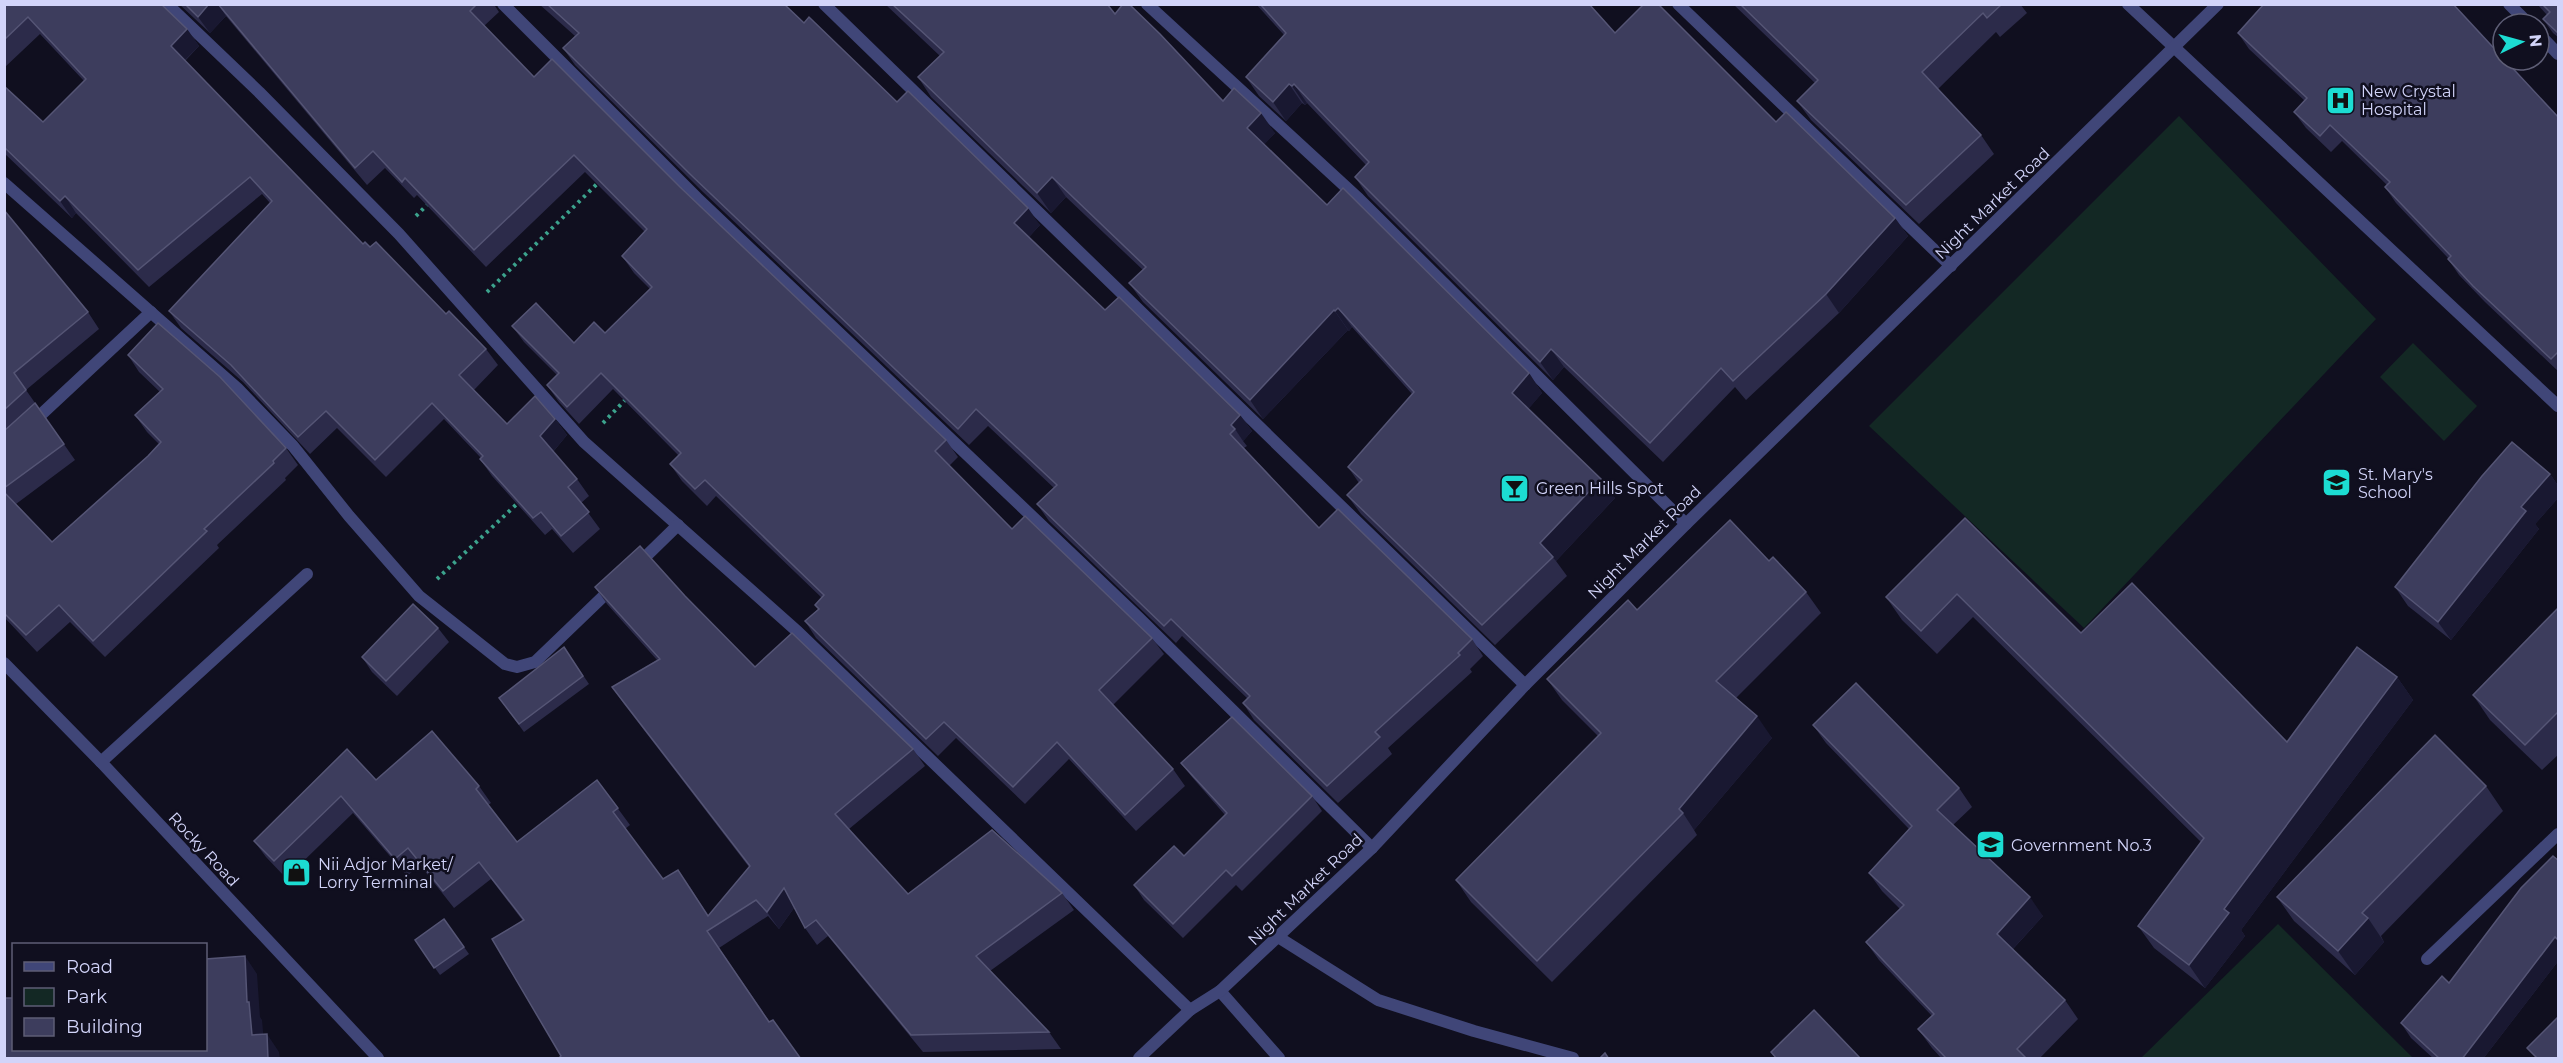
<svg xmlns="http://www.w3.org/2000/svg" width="2563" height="1063" viewBox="0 0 2563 1063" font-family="Montserrat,sans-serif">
  <rect width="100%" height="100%" fill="#100f1f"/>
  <g fill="#132824">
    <path d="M2179,116L2376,319L2084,628L1869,426Z"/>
    <path d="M2413,343L2477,406L2444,441L2380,377Z"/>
    <path d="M2278,924L2413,1058H2141Z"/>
  </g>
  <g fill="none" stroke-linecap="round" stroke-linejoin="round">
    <g stroke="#3ca38d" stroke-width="4" stroke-dasharray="3 4.5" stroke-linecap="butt">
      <path d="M416,216L430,202"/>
      <path d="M487,292L599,182"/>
      <path d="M603,423L627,398"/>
      <path d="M437,579L519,502"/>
    </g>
    <g stroke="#404678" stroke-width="12">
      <path d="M101,762L307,574"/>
      <path d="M1278,937L1378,1000L1474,1031L1573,1058"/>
      <path d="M2427,959L2558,834"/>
    </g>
    <g stroke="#404678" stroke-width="12">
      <path d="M167,4L259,92L399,234L584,442L798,632L1190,1010"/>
      <path d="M503,4L697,198L1139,618L1372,848"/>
      <path d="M824,4L1525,685"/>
      <path d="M1147,4L1359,199L1686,524"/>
      <path d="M1678,4L1951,266"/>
      <path d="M2128,4L2558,406"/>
      <path d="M2509,4L2529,24"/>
      <path d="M2539,34L2558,54"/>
      <path d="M4,183L237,388L293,446L349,516L419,596L505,664L517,667L535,662L613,587"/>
      <path d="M32,423L151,312"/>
      <path d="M637,565L678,525"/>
      <path d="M4,663L101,762L378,1058"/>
      <path d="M1220,991L1279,1058"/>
      <path d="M1139,1058L1190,1010L1220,991L1372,848L1525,685L1686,524L2218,4"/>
    </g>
  </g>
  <g fill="#2c2b4a">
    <path d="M4,4L187,29L199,46L185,61L363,244L486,349L498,365L474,390L507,424L555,419L567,435L553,452L577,479L589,496L581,503L600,529L573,553L552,529L545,535L492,476L480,459L481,458L444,419L386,477L337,428L310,454L243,382L181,328L169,311L270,203L262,194L149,287L76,213L72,218L4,153V86L43,122L84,81L40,34L4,68Z"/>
    <path d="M179,4H495V6L499,12L484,26L534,77L680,187L946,440L958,457L949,466L1012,529L1152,638L1164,654L1113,705L1173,769L1185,786L1136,831L1069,759L1025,804L956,738L938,756L816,638L805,621L818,609L815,605L822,598L716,496L707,506L682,481L670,464L679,456L613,389L579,424L559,402L547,385L557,375L524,342L512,326L574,343L605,333L650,289L634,273L622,256L645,232L585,172L486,267L417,195L414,198L385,168L367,185L226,16L210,33Z"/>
    <path d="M539,4H784L804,23L1040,225L1029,237L1105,310L1240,415L1252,431L1243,441L1247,446L1244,448L1319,528L1472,639L1483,656L1470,669L1472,672L1388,748L1392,754L1338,803L1254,720L1243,703L1248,699L1182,636L1176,643L1049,521L1037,504L1054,488L988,426L969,445L703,192L575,65L563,48L575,36Z"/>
    <path d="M885,4H1107L1115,14L1223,101L1275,133L1264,144L1327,205L1529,373L1542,393L1528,409L1615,498L1556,561L1567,576L1495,645L1361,514L1347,495L1359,483L1348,467L1412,394L1352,327L1349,331L1348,330L1263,419L1143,302L1129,283L1143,270L1066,197L1051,213L931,97L918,77L940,56Z"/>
    <path d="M1256,4H1589L1615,33L1776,122L1895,218L1908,236L1839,313L1746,400L1735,387L1663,462L1564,367L1553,380L1368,196L1355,177L1366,165L1307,103L1305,105L1302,103L1286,121L1259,96L1246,77L1284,35Z"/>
    <path d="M1733,4H2020L2027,13L2000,37L1996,32L1938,89L1981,135L1994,154L1919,224L1811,120L1797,101L1815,83Z"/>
    <path d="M2537,4H2559V38L2553,33L2543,19L2547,15Z"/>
    <path d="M2238,33L2559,118V372L2485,302L2459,275L2448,259V258L2396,203L2385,187L2387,185L2342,141L2331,152L2306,128L2294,112L2305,101L2249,49Z"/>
    <path d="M4,210L88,312L99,329L26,390L75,460L16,504L52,542L148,456L159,444L147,432L135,415L160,392L139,372L128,355L286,448L298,465L285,478L286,480L217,545L219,548L105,657L70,622L37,652L4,617Z"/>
    <path d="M2550,474L2559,487V497L2535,524L2539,529L2451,640L2408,606L2395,587Z"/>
    <path d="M1965,518L2081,633L2287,742L2397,677L2413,700L2241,930L2245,936L2205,988L2154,948L2138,926L2201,842L1973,617L1937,654L1902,620L1886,597Z"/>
    <path d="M1769,561L1806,592L1821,613L1736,698L1772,738L1694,830L1697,835L1552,982L1471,902L1456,880L1598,736L1562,700L1547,679L1637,610Z"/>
    <path d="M595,587L685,596L755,667L913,749L925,766L849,829L908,894L1062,893L1074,910L990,971L1049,1032L1061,1049L923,1052L828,936L817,945L805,928L794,908L779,929L768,916L719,948L770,1022L801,1059L561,1056L523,921L491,879L454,908L420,865L407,876L353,813L286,878L266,857L254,841L347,749L376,780L479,786L491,803L488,805L517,842L597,780L630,825L625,829L663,879L690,887L708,916L749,867L624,704L612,687L657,660L607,604Z"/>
    <path d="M2559,607V754L2542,770L2490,720L2473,695Z"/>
    <path d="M438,628L449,642L397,696L372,672L362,657Z"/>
    <path d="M564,647L589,684L524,732L499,698Z"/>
    <path d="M1813,725L1959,788L1972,807L1953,825L2043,916L2013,949L2065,1000L2078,1019L2039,1059H1942L1932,1048L1918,1029L1932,1016L1879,960L1866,942L1900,909L1882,891L1869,873L1909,829L1826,743Z"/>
    <path d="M1181,763L1312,796L1322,811L1242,891L1236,885L1183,938L1144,900L1134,885L1184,856L1225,815L1192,777Z"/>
    <path d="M2486,786L2503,811L2381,936L2384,942L2355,975L2294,921L2277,897Z"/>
    <path d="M2559,861V960L2483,1059H2434L2411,1038L2401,1023L2449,983Z"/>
    <path d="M444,919L469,954L440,975L415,940Z"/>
  </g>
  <g fill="#191831">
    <path d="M209,4H218L226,16L210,33L198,17Z"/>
    <path d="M187,29L199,46L182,63L171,46Z"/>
    <path d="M1289,84L1302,103L1286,121L1273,102Z"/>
    <path d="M1294,84L1307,103L1305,105L1292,86Z"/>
    <path d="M1261,113L1275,133L1261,148L1247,128Z"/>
    <path d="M1052,177L1066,197L1051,213L1037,193Z"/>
    <path d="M65,196L76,213L72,218L60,201Z"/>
    <path d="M1028,208L1040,225L1026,240L1014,223Z"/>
    <path d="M1895,218L1908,236L1839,313L1826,294Z"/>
    <path d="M1338,308L1352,327L1349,331L1335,311Z"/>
    <path d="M1334,310L1348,330L1263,419L1250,400Z"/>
    <path d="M1551,349L1564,367L1553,380L1540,362Z"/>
    <path d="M1529,373L1542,393L1526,412L1512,393Z"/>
    <path d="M1240,415L1252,431L1243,441L1235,429L1231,425Z"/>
    <path d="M555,419L567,435L552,453L540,436Z"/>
    <path d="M2550,474L2559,487V497L2535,524L2539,529L2451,640L2438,622L2521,507Z"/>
    <path d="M1601,479L1615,498L1556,561L1540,543Z"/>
    <path d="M2397,677L2413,700L2241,930L2245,936L2205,988L2189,965L2224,909Z"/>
    <path d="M1757,716L1772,738L1694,830L1683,813L1679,809Z"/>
    <path d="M678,870L690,887L715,926L708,916Z"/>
    <path d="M784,888L796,905L779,929L767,912Z"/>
    <path d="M2030,897L2043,916L2010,952L1997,934Z"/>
    <path d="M2368,918L2384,942L2355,975L2338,951Z"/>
    <path d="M2555,937L2559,942V960L2483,1059H2462Z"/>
    <path d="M245,956L257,974L260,1017L262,1020L265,1053L252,1035L247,1002Z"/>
    <path d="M267,1034L279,1052L280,1059H268Z"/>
  </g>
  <g fill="#3d3d5d" stroke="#555575" stroke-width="1.5">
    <path d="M4,4H161L187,29L171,46L363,244L365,242L370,247L376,242L446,314L449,311L486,349L459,375L507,424L535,396L555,419L540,436L577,479L568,487L589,512L561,536L541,512L533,518L480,459L483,456L432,403L375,460L326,411L298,437L231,365L169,311L272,201L250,177L138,270L65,196L60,201L4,147V86L43,122L86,79L28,17L4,40Z"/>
    <path d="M185,4H209L198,17Z"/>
    <path d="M218,4H477L470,11L534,77L552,59L680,187L946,440L935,451L1012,529L1025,516L1152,638L1099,690L1173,769L1125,815L1057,742L1013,787L944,722L926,739L805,621L819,609L815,605L824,595L705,480L695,489L670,464L681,453L601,373L567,407L547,385L559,373L512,326L536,303L574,343L594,322L605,333L652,287L622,256L647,229L574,155L474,250L405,178L402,182L373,151L355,168Z"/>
    <path d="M547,4H784L804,23L809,17L897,102L908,91L1028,208L1014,223L1105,310L1119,297L1240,415L1231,425L1235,429L1230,434L1319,528L1338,509L1472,639L1458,653L1460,655L1375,732L1380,737L1327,786L1243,703L1250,696L1171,619L1164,626L1037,504L1057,485L976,409L958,429L691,175L563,48L579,33Z"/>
    <path d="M892,4H1107L1115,14L1123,4H1129L1160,34L1223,101L1234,88L1261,113L1247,128L1327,205L1343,188L1529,373L1512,393L1601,479L1540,543L1553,557L1482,625L1347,495L1362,480L1348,467L1414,392L1338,308L1335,311L1334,310L1250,400L1129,283L1146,267L1052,177L1037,193L918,77L944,52Z"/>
    <path d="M1260,4H1589L1615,33L1644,4H1658L1776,122L1786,112L1895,218L1826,294L1733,381L1721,368L1650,443L1551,349L1540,362L1355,177L1369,162L1294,84L1292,86L1289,84L1273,102L1246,77L1286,33Z"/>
    <path d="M1740,4H2002L1987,18L1983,13L1922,72L1981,135L1906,205L1797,101L1818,80Z"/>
    <path d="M2264,4H2453L2503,58V60H2505L2559,118V351L2551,359L2473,286L2448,259L2451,256L2385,187L2390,182L2330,125L2320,136L2294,112L2307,98L2238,33Z"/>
    <path d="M2542,4H2559V34L2543,19L2550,12Z"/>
    <path d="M4,210L88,312L14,373L26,390L4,410Z"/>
    <path d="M158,323L220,377L286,448L273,461L274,463L204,529L207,531L93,641L59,605L26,635L4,613V492L52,542L148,456L161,442L135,415L163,389L128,355Z"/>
    <path d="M35,403L64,444L4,488V431Z"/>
    <path d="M2512,442L2550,474L2521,507L2526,511L2438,622L2395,587L2482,476Z"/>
    <path d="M1965,518L2081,633L2132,583L2287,742L2357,647L2397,677L2224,909L2229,913L2189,965L2138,926L2204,838L1957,594L1921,631L1886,597Z"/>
    <path d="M1730,520L1769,561L1773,557L1806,592L1716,681L1757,716L1679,809L1683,813L1537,961L1456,880L1601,733L1547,679L1628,600L1637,610Z"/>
    <path d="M640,546L685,596L755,667L792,633L913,749L835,814L908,894L992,830L1062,893L976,956L1049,1032L911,1035L816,920L805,928L784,888L767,912L756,900L707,931L769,1022L773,1020L801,1059H558L561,1056L492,939L524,920L479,862L443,891L408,848L395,859L341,796L274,861L254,841L347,749L376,780L432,731L479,786L476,789L517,842L597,780L618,808L613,812L663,879L678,870L708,916L750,866L612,687L660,659L595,587Z"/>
    <path d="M413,604L438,628L386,681L362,657Z"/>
    <path d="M2559,607V711L2525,745L2473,695Z"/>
    <path d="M564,647L583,676L519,724L499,698Z"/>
    <path d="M1856,683L1959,788L1937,810L2030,897L1997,934L2065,1000L2017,1049L2027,1059H1947L1918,1029L1934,1014L1866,942L1904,905L1869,873L1912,826L1813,725Z"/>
    <path d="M1232,717L1312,796L1232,876L1226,870L1173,924L1134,885L1174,846L1184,856L1227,813L1181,763Z"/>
    <path d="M2435,735L2486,786L2362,913L2368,918L2338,951L2277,897Z"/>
    <path d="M2553,856L2559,861V941L2555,937L2462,1059H2440L2401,1023L2442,976L2449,983L2521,888Z"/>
    <path d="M444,919L464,947L434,968L415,940Z"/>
    <path d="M245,956L247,1002H249L252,1035L267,1034L268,1059H4V998H14V1050H206V959Z"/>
    <path d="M1814,1010L1861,1059H1777L1771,1052Z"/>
    <path d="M2559,1016V1059H2538L2527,1048Z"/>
    <path d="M1605,1053L1609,1059H1599Z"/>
  </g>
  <defs>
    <symbol id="hospital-square" viewBox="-11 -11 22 22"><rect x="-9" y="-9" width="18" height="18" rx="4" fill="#1cdcd2" stroke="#100f1f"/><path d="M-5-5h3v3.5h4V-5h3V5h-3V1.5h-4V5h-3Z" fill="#111"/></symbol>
    <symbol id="school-square" viewBox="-11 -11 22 22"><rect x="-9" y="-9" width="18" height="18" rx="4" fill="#1cdcd2" stroke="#100f1f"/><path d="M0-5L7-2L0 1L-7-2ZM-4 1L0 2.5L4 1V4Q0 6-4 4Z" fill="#111"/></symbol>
    <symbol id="bar-square" viewBox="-11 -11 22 22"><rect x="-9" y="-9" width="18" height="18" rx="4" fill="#1cdcd2" stroke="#100f1f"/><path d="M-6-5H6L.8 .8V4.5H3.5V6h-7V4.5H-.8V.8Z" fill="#111"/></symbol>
    <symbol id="shop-square" viewBox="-11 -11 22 22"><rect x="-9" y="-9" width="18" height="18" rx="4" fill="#1cdcd2" stroke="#100f1f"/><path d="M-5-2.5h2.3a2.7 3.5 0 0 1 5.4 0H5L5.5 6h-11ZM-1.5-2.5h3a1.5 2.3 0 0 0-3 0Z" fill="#111"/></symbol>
  </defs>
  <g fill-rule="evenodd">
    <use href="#hospital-square" x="2324" y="84" width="33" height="33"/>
    <use href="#school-square" x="2320" y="466" width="33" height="33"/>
    <use href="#bar-square" x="1498" y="472" width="33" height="33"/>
    <use href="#school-square" x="1974" y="828" width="33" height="33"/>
    <use href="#shop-square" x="280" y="856" width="33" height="33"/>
  </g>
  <g text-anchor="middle" stroke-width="5" stroke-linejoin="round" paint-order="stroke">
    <g font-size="16" fill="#d2d4f9" stroke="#100f1f" text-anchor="start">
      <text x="2361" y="97">New Crystal<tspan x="2361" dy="18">Hospital</tspan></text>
      <text x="2358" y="480">St. Mary's<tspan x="2358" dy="18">School</tspan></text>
      <text x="1536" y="494">Green Hills Spot</text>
      <text x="2011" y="851">Government No.3</text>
      <text x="318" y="870">Nii Adjor Market/<tspan x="318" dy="18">Lorry Terminal</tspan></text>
    </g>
    <g font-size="16" fill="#d2d4f9" stroke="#100f1f">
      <text transform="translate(1992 203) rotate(-44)" y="6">Night Market Road</text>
      <text transform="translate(1644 542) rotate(-45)" y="6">Night Market Road</text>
      <text transform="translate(204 849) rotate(47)" y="6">Rocky Road</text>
      <text transform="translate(1305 889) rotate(-44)" y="6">Night Market Road</text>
    </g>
  </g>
  <rect width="2563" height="1063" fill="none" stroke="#d2d4f9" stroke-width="12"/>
  <rect x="12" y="943" width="195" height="108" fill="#100f1f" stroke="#5e5e76" stroke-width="1.5"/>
  <rect x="24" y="962" width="30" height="9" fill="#404678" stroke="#5e5e76" stroke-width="1.5"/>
  <text x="66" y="973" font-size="18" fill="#d2d4f9">Road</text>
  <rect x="24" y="988" width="30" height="18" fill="#132824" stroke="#5e5e76" stroke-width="1.5"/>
  <text x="66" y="1003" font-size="18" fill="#d2d4f9">Park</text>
  <rect x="24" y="1018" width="30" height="18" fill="#3d3d5d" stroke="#5e5e76" stroke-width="1.5"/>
  <text x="66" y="1033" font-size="18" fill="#d2d4f9">Building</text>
  <g transform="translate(2521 42) rotate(85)"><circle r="28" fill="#100f1f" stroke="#5e5e76" stroke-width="1.5"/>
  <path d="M0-4.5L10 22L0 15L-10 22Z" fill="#1cdcd2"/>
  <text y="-9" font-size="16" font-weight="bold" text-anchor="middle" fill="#d2d4f9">N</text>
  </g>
</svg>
